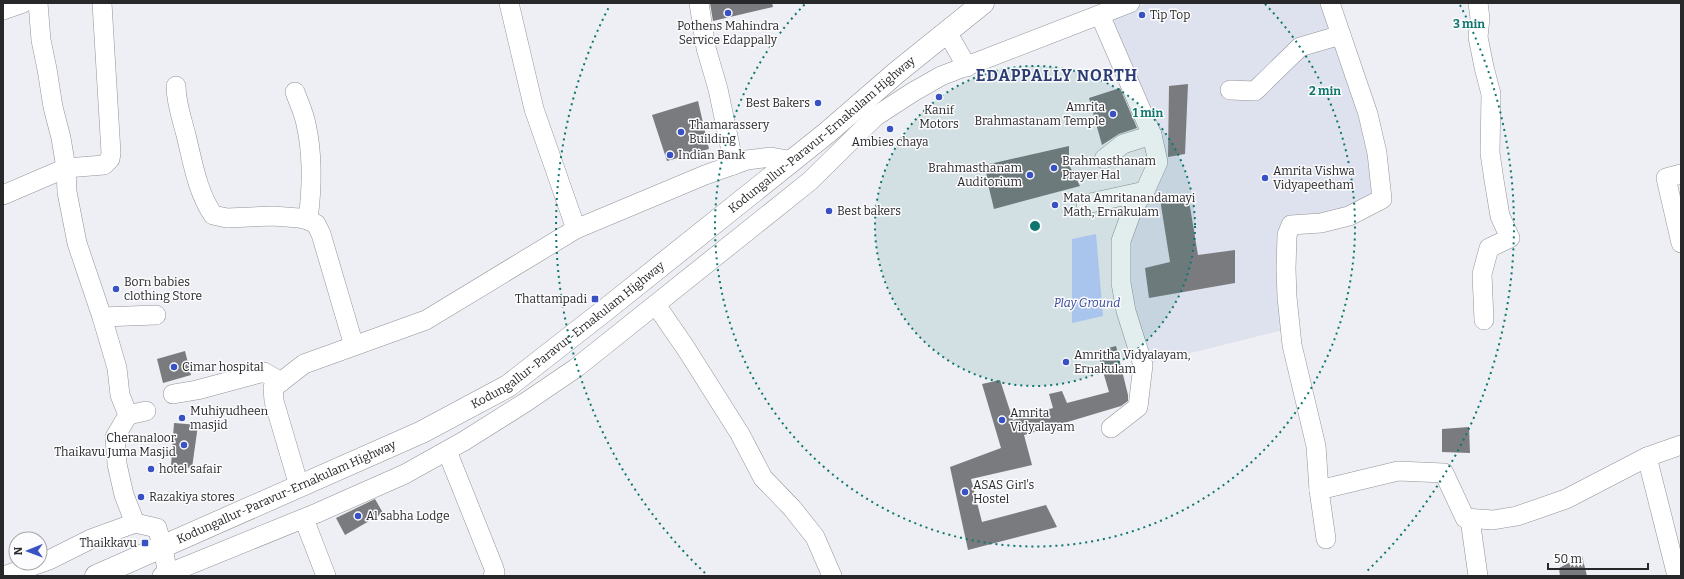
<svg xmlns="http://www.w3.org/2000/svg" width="1684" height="579" viewBox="0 0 1684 579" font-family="Bitter,serif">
  <rect width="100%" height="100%" fill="#edeff4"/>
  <path fill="#dee2ee" d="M1147,3H1321L1338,48L1371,159L1376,196L1322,216L1288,217L1283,330L1150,363L1128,283L1126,243L1162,162L1107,18Z"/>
  <path fill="#bfd0ff" d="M1096,234L1103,316L1072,323V239Z"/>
  <g fill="#797b7f">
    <path d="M710,3H772L773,7L713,21Z"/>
    <path d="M1188,84L1185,154L1168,157L1169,86Z"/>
    <path d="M1120,88L1137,128L1119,134L1102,145L1089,98Z"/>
    <path d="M698,101L709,149L667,161L652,115Z"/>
    <path d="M1069,146V165L1080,186L994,209L988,184L985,165Z"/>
    <path d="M1188,195L1198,255L1235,250V283L1149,298L1145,268L1170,262L1160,199Z"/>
    <path d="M1116,346L1128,395V401L1121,406L1024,435L1032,465L971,479L982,522L1046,505L1057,527L968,550L950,467L1001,448L982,384L1000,380L1013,420L1053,408L1049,394L1062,391L1067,403L1109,392L1097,351Z"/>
    <path d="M185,351L191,375L163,383L157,359Z"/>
    <path d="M174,423L198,425L192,468L171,466Z"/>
    <path d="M1469,427L1470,453L1442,452V429Z"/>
    <path d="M375,499L383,513L345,535L336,518Z"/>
    <path d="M1582,556L1587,576H1560L1559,568Z"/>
  </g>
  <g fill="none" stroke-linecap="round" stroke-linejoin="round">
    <defs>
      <g id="minor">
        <path d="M38,3L41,40L47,69L53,107L61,138L66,168L67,192L77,243L102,317L117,368L120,395L128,415L115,437L117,464L124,495L135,523"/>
        <path d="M509,3L534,109L576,229"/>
        <path d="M699,3L706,48L718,89L734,165"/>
        <path d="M1478,3L1480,18L1478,37L1484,67L1491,94L1490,153L1494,180L1500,216L1510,238L1489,248L1482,274L1484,320"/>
        <path d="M3,10L23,3"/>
        <path d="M1100,15L1152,135L1123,144L1104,159"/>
        <path d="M947,32L967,67"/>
        <path d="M176,86C176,103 182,119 186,135C193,163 197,191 213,215L227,218L273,216L299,218L308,220L316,224L321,234L354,346"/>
        <path d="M1230,90L1255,91L1300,47L1341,35"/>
        <path d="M295,92C299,103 304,113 306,124C313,155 312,189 308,220"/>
        <path d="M1681,174L1666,178L1681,243"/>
        <path d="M3,195L66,168L104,165L110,159L111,153L102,3"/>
        <path d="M1086,204L1145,191L1158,162L1152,135"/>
        <path d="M656,305L685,347L740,434L763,478L792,508L815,537L832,576"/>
        <path d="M102,317L156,315"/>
        <path d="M173,394L197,390L264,372L281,382"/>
        <path d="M128,415L146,411"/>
        <path d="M1111,428L1138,407L1143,365L1126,311L1121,283V241L1133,208L1145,191"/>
        <path d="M447,451L493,566L495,572L493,576"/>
        <path d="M299,486L274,401L273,388L304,364L426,320L576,229L705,175L747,160L771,157L793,161"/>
        <path d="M1319,490L1398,471L1444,473L1465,518L1493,520L1517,516L1566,499L1647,457"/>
        <path d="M304,519L326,576"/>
        <path d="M1470,519L1478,576"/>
        <path d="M1326,539L1319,490L1316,446L1292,345L1287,297L1286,269L1287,235L1291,225L1321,223L1349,216L1382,199L1377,153L1368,114L1330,3"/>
        <path d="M4,576L49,560L91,539L135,523L157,528L163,547L168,576"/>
        <path d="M162,576L317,513L405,474L464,441L526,402L576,368L810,181L876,116L913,92L941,76L1130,3"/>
        <path d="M1677,576L1647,457L1681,445"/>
      </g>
      <g id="highway">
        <path id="s1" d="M96,576L422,432L508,386L604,311L828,132L896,73L983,3"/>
      </g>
    </defs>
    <use href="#minor" stroke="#929398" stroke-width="20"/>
    <use href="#highway" stroke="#929398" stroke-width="23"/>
    <use href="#minor" stroke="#fff" stroke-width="19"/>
    <use href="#highway" stroke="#fff" stroke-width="22"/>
  </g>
  <circle cx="1035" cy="226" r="160" fill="#0f766e" fill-opacity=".12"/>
  <g fill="none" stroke="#0f766e" stroke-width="2" stroke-dasharray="2 4">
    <circle cx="1035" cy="226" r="160"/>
    <path d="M1265 4A320 320 0 1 1 805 4"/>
    <path d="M705 573A479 479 0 0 1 610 5M1460 5A479 479 0 0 1 1365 573"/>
  </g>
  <g fill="#3851c3" stroke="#fcfcfe" stroke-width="1.5">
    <circle cx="728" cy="13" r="4"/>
    <circle cx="1142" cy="15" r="4"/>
    <circle cx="939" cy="97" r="4"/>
    <circle cx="818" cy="103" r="4"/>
    <circle cx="1113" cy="114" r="4"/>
    <circle cx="890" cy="129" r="4"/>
    <circle cx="681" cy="132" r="4"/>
    <circle cx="670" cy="155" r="4"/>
    <circle cx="1054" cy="168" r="4"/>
    <circle cx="1030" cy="175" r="4"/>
    <circle cx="1265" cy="178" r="4"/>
    <circle cx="1055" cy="205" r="4"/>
    <circle cx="829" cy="211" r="4"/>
    <circle cx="116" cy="289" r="4"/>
    <rect x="591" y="295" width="8" height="8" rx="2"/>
    <circle cx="1066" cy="362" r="4"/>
    <circle cx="174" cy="367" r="4"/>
    <circle cx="182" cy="418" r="4"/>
    <circle cx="1002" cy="420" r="4"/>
    <circle cx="184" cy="445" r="4"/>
    <circle cx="151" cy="469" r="4"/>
    <circle cx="965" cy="492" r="4"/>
    <circle cx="141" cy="497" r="4"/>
    <circle cx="358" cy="516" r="4"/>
    <rect x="141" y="539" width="8" height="8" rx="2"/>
  </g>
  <g text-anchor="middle" stroke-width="3" stroke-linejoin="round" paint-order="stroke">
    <g font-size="12" fill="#28282a" stroke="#fcfcfe" text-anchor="start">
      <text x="1150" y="19">Tip Top</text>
      <text x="728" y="30" text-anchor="middle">Pothens Mahindra<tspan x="728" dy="14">Service Edappally</tspan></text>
      <text x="810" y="107" text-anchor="end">Best Bakers</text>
      <text x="1105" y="111" text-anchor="end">Amrita<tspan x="1105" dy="14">Brahmastanam Temple</tspan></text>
      <text x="939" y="114" text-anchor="middle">Kanif<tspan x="939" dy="14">Motors</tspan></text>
      <text x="689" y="129">Thamarassery<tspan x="689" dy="14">Building</tspan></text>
      <text x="890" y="146" text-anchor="middle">Ambies chaya</text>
      <text x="678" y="159">Indian Bank</text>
      <text x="1062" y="165">Brahmasthanam<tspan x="1062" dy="14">Prayer Hal</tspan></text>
      <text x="1022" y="172" text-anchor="end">Brahmasthanam<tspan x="1022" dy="14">Auditorium</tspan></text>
      <text x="1273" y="175">Amrita Vishwa<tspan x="1273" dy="14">Vidyapeetham</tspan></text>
      <text x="1063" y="202">Mata Amritanandamayi<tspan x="1063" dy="14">Math, Ernakulam</tspan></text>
      <text x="837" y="215">Best bakers</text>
      <text x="124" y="286">Born babies<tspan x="124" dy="14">clothing Store</tspan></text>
      <text x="587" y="303" text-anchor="end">Thattampadi</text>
      <text x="1074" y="359">Amritha Vidyalayam,<tspan x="1074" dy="14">Ernakulam</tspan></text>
      <text x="182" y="371">Cimar hospital</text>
      <text x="190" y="415">Muhiyudheen<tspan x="190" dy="14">masjid</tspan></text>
      <text x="1010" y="417">Amrita<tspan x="1010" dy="14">Vidyalayam</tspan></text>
      <text x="176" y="442" text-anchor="end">Cheranaloor<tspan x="176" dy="14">Thaikavu Juma Masjid</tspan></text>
      <text x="159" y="473">hotel safair</text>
      <text x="973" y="489">ASAS Girl's<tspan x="973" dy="14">Hostel</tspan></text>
      <text x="149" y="501">Razakiya stores</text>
      <text x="366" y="520">Al sabha Lodge</text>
      <text x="137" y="547" text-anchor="end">Thaikkavu</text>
    </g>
    <g font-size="12" fill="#28282a" stroke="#fcfcfe">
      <text dy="4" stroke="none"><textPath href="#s1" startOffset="856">Kodungallur-Paravur-Ernakulam Highway</textPath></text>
      <text dy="4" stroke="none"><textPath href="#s1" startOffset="532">Kodungallur-Paravur-Ernakulam Highway</textPath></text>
      <text dy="4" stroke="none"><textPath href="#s1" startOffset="208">Kodungallur-Paravur-Ernakulam Highway</textPath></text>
    </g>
    <g font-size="12" font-style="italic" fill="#344998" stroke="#fcfcfe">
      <text x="1087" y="307">Play Ground</text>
    </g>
    <g font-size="16" font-weight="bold" letter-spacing="1" fill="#2c3c75" stroke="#fcfcfe">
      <text x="1057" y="81">EDAPPALLY NORTH</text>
    </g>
  </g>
  <circle cx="1035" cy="226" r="6" fill="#0f766e" stroke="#fcfcfe" stroke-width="2"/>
  <g font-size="12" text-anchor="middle" font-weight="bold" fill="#0f766e" stroke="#fcfcfe" stroke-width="3" stroke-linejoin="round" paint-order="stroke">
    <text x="1469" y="28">3 min</text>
    <text x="1325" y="95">2 min</text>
    <text x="1148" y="117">1 min</text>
  </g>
  <rect width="1684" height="579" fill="none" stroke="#28282a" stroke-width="8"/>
  <g transform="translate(28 551) rotate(269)"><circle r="19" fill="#fcfcfe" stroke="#a7a7a9"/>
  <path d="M0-3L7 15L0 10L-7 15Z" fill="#3851c3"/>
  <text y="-6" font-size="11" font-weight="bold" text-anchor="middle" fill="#28282a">N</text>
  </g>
  <path d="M1548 563v6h100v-6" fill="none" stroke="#28282a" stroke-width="2"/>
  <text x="1554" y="563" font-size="12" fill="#28282a" stroke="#fcfcfe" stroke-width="3" paint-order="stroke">50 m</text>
</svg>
